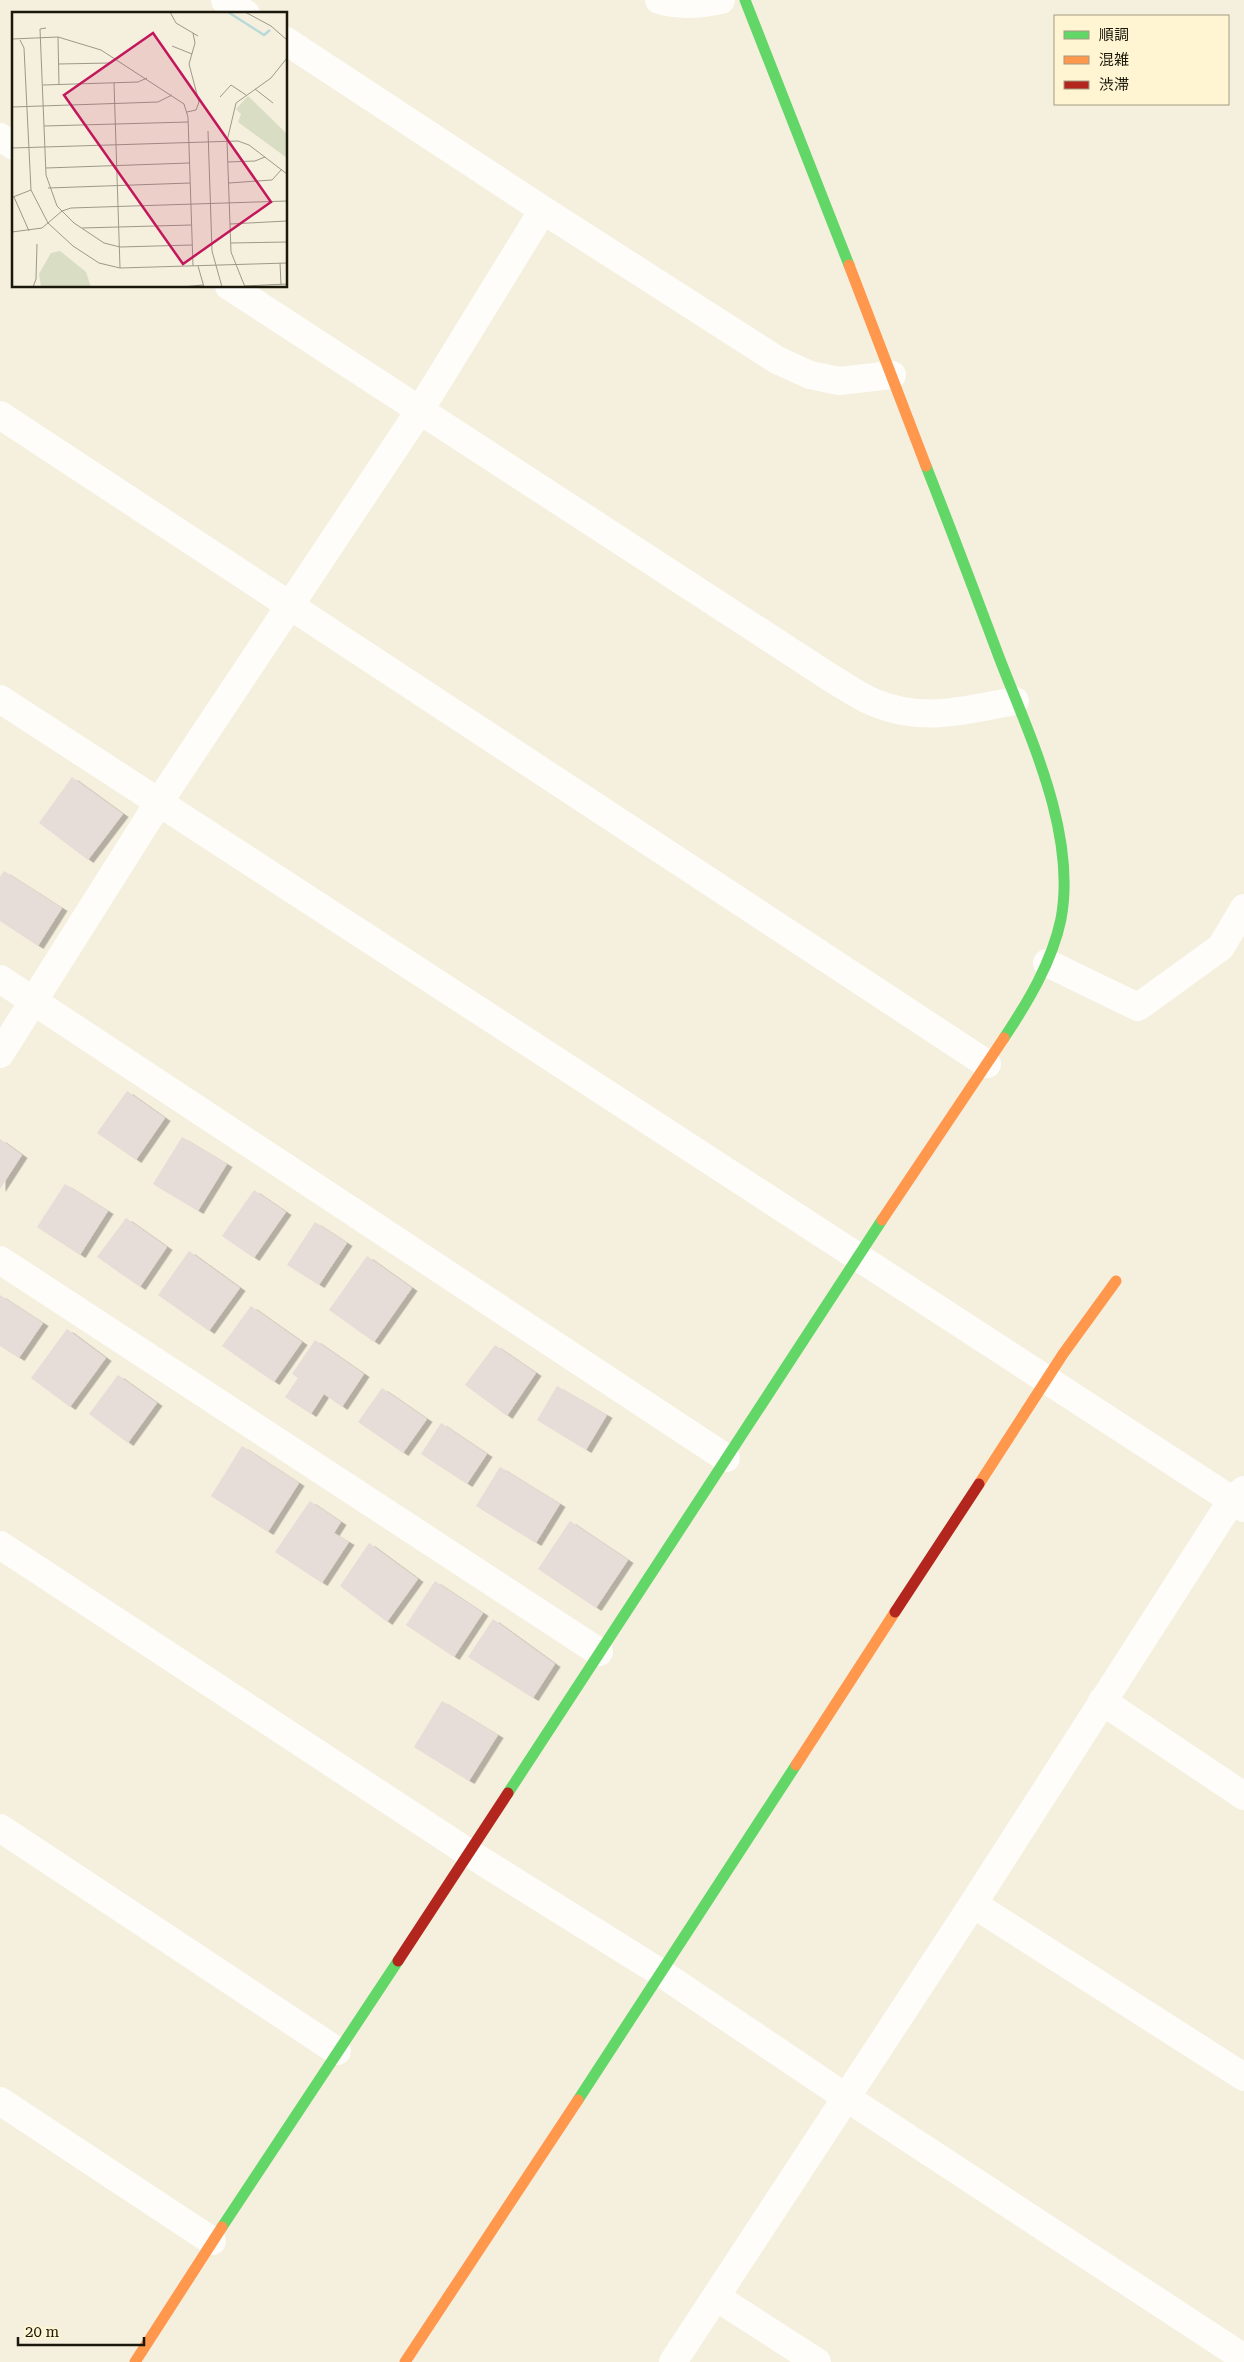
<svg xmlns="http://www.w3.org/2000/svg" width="1244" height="2362" viewBox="0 0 1244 2362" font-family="'Roboto Serif','Noto Sans JP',serif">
  <defs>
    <filter id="shadow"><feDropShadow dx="5.5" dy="3" stdDeviation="0" flood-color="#0004"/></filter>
  </defs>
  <rect width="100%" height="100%" fill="#f5efdd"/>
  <g fill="#e6dcd8" filter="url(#shadow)">
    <path d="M72,777L123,814L88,860L39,823Z"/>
    <path d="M4,871L62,908L38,946L0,921V877Z"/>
    <path d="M127,1091L165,1118L136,1160L97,1133Z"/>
    <path d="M182,1137L227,1164L198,1211L153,1184Z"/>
    <path d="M0,1139L22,1155L0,1189Z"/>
    <path d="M65,1184L108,1211L80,1255L37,1227Z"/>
    <path d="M254,1190L286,1212L254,1258L222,1236Z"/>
    <path d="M126,1218L167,1247L140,1287L97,1257Z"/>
    <path d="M315,1222L347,1243L319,1285L287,1265Z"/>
    <path d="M189,1251L240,1288L209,1331L158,1295Z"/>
    <path d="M367,1256L412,1288L374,1342L329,1310Z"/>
    <path d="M0,1295L43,1323L19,1358L0,1346Z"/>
    <path d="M251,1306L302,1342L274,1382L222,1346Z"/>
    <path d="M67,1329L106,1358L70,1407L31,1378Z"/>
    <path d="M315,1340L364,1374L342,1407L324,1394L311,1414L285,1397L298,1378L292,1374Z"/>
    <path d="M495,1345L536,1373L507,1416L465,1385Z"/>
    <path d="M118,1375L157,1403L128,1443L89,1414Z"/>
    <path d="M557,1386L607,1415L586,1450L537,1420Z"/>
    <path d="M382,1388L427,1419L403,1453L358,1422Z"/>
    <path d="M441,1423L487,1454L467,1484L421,1454Z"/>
    <path d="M242,1446L299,1483L268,1532L211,1496Z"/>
    <path d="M500,1467L560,1504L536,1543L476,1506Z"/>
    <path d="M310,1501L341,1522L334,1533L349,1542L322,1583L275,1552Z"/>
    <path d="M570,1521L628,1560L596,1608L538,1569Z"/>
    <path d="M369,1543L418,1579L387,1622L340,1586Z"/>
    <path d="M435,1581L483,1613L454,1657L406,1625Z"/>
    <path d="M493,1619L555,1664L533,1698L468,1657Z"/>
    <path d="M442,1701L498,1735L469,1781L414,1747Z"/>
  </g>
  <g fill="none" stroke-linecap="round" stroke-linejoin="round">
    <g stroke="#fefdfa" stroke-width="28">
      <path d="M225,0L246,14"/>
      <path d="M659,0C678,6 702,4 721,0"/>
      <path d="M286,41L543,210L777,360L810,375L839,381L892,375"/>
      <path d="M0,137L14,146"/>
      <path d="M229,286L831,678C845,686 860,697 875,703C925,723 965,710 1015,701"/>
      <path d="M0,415L987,1064"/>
      <path d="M0,699L1244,1508"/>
      <path d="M1047,963L1138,1007L1221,947L1244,908"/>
      <path d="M0,979L726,1458"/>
      <path d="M0,1054L159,802L420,410L543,210"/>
      <path d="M0,1260L599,1652"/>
      <path d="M0,1545L469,1853L661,1973L847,2098L1244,2358"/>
      <path d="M1102,1701L1244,1796"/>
      <path d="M0,1828L337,2051"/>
      <path d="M973,1904L1244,2077"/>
      <path d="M0,2101L212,2241"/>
      <path d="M716,2297L817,2362"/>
      <path d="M673,2362L973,1904L1232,1500L1244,1490"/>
    </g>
    <g stroke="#63d668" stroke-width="11">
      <path d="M745,0L849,265"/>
      <path d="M926,466C951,529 975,593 999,657C1029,735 1077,833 1061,919C1052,962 1028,1002 1004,1038"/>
      <path d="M508,1793L882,1220"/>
      <path d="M578,2100L796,1765"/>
      <path d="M222,2227L398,1961"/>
    </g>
    <g stroke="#ff974d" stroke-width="11">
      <path d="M849,265L926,466"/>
      <path d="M882,1220L1004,1038"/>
      <path d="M979,1484L1063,1354L1116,1281"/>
      <path d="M796,1765L895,1612"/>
      <path d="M135,2362L222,2227"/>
      <path d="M405,2362L578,2100"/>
    </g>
    <g stroke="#b3261e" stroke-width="11">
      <path d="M895,1612L979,1484"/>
      <path d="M398,1961L508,1793"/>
    </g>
  </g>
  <g transform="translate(12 12)">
    <rect width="275" height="275" fill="#f5efdd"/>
    <path d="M236,84L275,122V146L226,110L229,102L224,97ZM48,239L74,260L79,275H29L27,262L39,241Z" fill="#d8ddc3"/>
    <path fill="none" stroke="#b8d9da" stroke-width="2.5" d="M216,0L252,23L258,18"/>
    <path fill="none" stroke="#9d9989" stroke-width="1" d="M158,0L164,11L186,24M233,0L259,14L275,28M34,16L28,17L34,163L45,194L62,211L92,231L108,235L180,233M46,25L47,73M0,27L46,25L89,38L172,92L176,105L181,254M8,28L12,36L19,178L36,211L61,234L87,251L108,256L275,251M160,34L180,42M46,52L98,51L105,46M102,71L108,256M31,73L126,70L135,66M243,77L261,91M208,85L219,73L234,83M0,95L146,90L160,83M175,100L184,98L187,90L177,52L183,31L181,21M32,114L176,110M196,119L200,239L210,275M0,136L226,129L237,133L275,162M216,150L243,149L253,145M34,156L177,151M217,171L260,168L270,157M36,176L178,171M1,185L19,178M2,185L17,219M218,212L275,209M70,216L179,213M0,220L30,216L50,199L59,196L275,189M219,231L275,230M268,251L269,273M186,254L192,275M232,274L275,272M21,275L24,267L25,232M170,275L191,273M233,275L219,240L215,129L224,91L259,66L275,46"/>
    <path fill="#c2185b" fill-opacity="0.15" stroke="#c2185b" stroke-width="2.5" d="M141,21L259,190L171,252L52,83Z"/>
    <rect width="275" height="275" fill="none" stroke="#1a170b" stroke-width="2.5"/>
  </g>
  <rect x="1054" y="15" width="175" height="90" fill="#fff5d3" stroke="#a39c83"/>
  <rect x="1064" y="31" width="25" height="8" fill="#63d668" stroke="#a39c83"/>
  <text x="1099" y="40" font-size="15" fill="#1a170b">順調</text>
  <rect x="1064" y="56" width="25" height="8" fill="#ff974d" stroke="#a39c83"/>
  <text x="1099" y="65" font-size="15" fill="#1a170b">混雑</text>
  <rect x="1064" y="81" width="25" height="8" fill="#b3261e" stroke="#a39c83"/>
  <text x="1099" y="90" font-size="15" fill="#1a170b">渋滞</text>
  <path d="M18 2337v8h126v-8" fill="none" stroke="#1a170b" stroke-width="2.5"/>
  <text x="25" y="2337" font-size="15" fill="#1a170b" stroke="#fff5d3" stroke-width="4" paint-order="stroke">20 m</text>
</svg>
